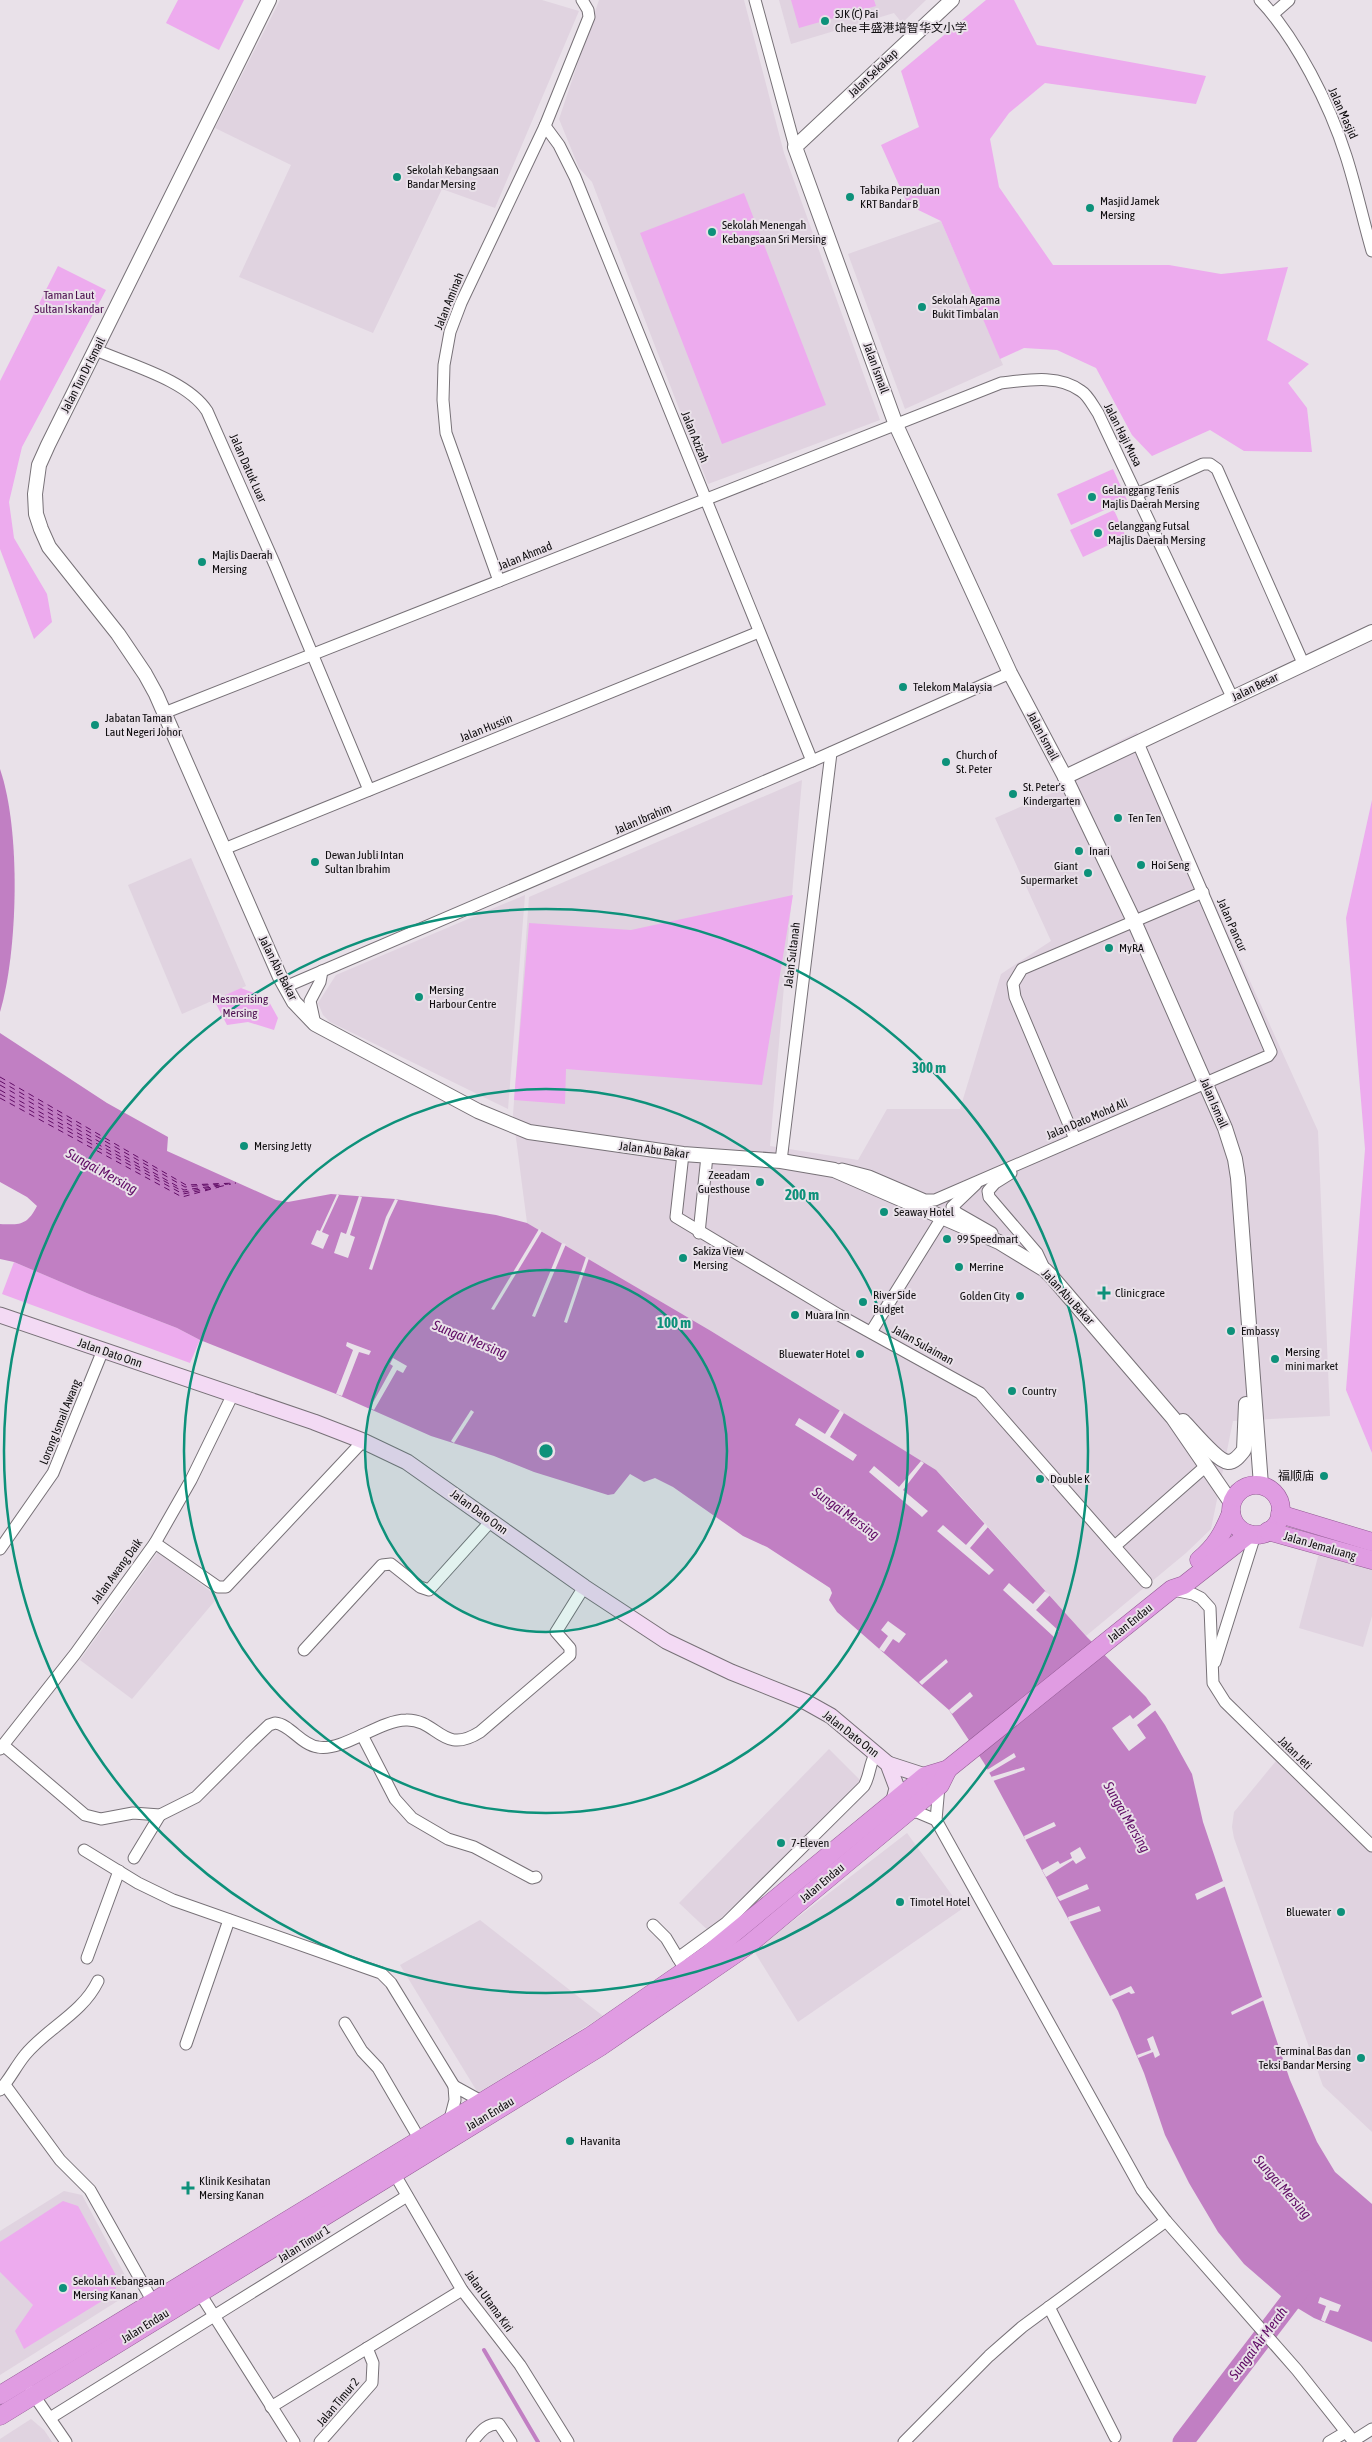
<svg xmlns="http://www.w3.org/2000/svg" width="1372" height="2442" viewBox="0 0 1372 2442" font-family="'Asap Condensed','Noto Sans SC',sans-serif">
  <rect width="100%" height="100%" fill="#e9e1e9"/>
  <g fill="#e0d3e0">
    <path d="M280,0H542L579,11L495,208L442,189L373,333L239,277L291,165L215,128Z"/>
    <path d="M599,0H744L784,153L880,420L708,484L592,182L579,168L559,119Z"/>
    <path d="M779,0H926L902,23L894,13L791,44Z"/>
    <path d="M941,221L1003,365L905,409L848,254Z"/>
    <path d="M1137,732L1318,1131L1330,1416L1233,1421L1211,1529L1186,1553L1086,1636L947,1481L921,1461L711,1331L527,1223L513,1115L529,897L802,780L770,1146L858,1160L887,1109H960L1001,974L1051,941L995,818L1052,793L1077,762Z"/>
    <path d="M191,858L246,986L182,1014L128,885Z"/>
    <path d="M525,895L508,1109L330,1022L323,1015L318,1003L336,975Z"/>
    <path d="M158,1552L218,1597L132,1699L80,1660Z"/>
    <path d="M1319,1553L1372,1568V1616L1363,1647L1299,1628Z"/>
    <path d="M829,1749L869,1789L734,1922L715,1937L679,1903Z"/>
    <path d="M1276,1761L1372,1852V2132L1323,2086L1234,1838L1232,1827L1234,1812Z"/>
    <path d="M907,1833L962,1909L798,2022L754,1951Z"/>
    <path d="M480,1920L603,2016L478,2093L400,1965Z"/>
    <path d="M64,2191L82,2195L127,2279L124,2297L0,2375V2231Z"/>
    <path d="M31,2419L44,2430L52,2442H0V2439Z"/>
  </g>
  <g fill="#edabee">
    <path d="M178,0H244L219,50L166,23Z"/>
    <path d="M791,0H874L876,6L799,28Z"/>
    <path d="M986,0H1014L1037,45L1206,76L1196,104L1045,83L1009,113L990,139L999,187L1053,265H1169L1221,274L1288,267L1267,340L1309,364L1288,383L1307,408L1312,452L1244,451L1210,430L1152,456L1132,435L1096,368L1057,350L1024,348L1000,359L941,221L908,205L881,145L919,127L901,71Z"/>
    <path d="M744,193L826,405L722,444L640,233Z"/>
    <path d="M58,266L106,290L22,447L9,502L14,538L47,594L52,622L34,639L0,549V381Z"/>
    <path d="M1113,469L1127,500L1071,525L1057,494Z"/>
    <path d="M1114,510L1126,537L1083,557L1070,530Z"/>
    <path d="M1372,800V1453L1346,1390L1365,1149L1346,918Z"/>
    <path d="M793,895L762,1085L566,1069L565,1104L514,1100L529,923L631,930Z"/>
    <path d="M241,988L267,998L278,1018L274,1030L248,1022L227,1025L214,1000Z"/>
    <path d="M14,1262L89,1294L177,1328L200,1340L190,1363L2,1294Z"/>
    <path d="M63,2201L78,2206L118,2279L115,2293L24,2349L15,2331L33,2305L0,2272V2242Z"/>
  </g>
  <g fill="#c17fc3">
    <path d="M0,769C21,830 18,951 0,1012Z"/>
    <path d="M0,1033L107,1103L168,1137L167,1151L276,1200L288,1202L331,1194L395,1199L496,1215L527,1223L711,1331L936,1470L1086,1636L1146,1697L1165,1725L1192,1774L1203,1822L1290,2080L1317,2142L1335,2172L1372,2204V2342L1314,2318L1289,2303L1244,2264L1218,2232L1189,2183L1165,2135L1144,2073L1118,2011L984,1763L949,1710L837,1612L829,1600L832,1593L830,1588L767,1547L743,1536L673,1487L655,1478L644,1482L630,1474L614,1494L608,1495L534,1472L494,1456L431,1436L336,1394L200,1340L177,1328L89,1294L14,1262L0,1259V1224C21,1225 27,1225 37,1206L27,1197L0,1182Z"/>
  </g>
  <g fill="#e9e1e9">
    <path d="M337,1194L339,1195L322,1232L329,1235L323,1249L311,1244L317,1230L320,1231Z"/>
    <path d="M359,1196L362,1197L350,1235L355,1237L348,1258L334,1253L341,1232L346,1234Z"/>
    <path d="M395,1199L398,1200L389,1219L372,1270L369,1269L386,1217Z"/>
    <path d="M539,1229L542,1231L494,1310L491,1309Z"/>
    <path d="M562,1243L566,1244L535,1317L532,1316Z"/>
    <path d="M586,1257L589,1258L567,1323L564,1322Z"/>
    <path d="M347,1342L371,1351L369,1355L359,1352L342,1396L336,1394L353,1350L346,1346Z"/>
    <path d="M393,1358L407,1366L403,1373L397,1370L374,1410L370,1408L393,1366L390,1364Z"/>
    <path d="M471,1410L474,1412L454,1443L451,1441Z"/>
    <path d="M840,1410L844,1413L830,1437L857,1455L853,1461L795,1425L799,1418L825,1434Z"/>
    <path d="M921,1461L924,1463L903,1490L928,1511L922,1517L869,1472L874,1466L899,1487Z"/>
    <path d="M985,1523L988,1527L970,1548L994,1570L989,1575L937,1531L943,1525L966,1545Z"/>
    <path d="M1009,1583L1033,1604L1045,1591L1050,1595L1036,1610L1059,1631L1054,1637L1003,1590Z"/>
    <path d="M888,1621L906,1634L899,1643L893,1639L884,1652L879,1649L888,1636L881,1630Z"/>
    <path d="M946,1659L948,1662L922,1685L919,1682Z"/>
    <path d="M970,1692L973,1696L952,1714L949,1710Z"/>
    <path d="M1153,1703L1157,1709L1137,1725L1146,1738L1129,1751L1112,1728L1130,1715L1133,1719Z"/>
    <path d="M1014,1753L1016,1757L989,1773L987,1770Z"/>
    <path d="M1024,1767L1025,1770L993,1781L991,1777Z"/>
    <path d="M1054,1822L1056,1826L1025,1840L1024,1836Z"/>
    <path d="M1080,1847L1086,1858L1076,1864L1073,1860L1046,1877L1042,1870L1058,1861L1060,1864L1072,1858L1070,1853Z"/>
    <path d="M1223,1881L1226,1886L1197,1900L1195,1894Z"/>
    <path d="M1087,1884L1089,1889L1060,1901L1057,1897Z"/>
    <path d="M1099,1906L1101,1911L1069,1922L1068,1917Z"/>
    <path d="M1131,1986L1135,1993L1131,1994L1129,1992L1111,2000L1110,1996Z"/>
    <path d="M1262,1997L1264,2000L1232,2015L1231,2012Z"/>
    <path d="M1153,2036L1160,2055L1155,2058L1153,2052L1138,2058L1137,2055L1151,2050L1147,2039Z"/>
    <path d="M1320,2297L1341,2305L1338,2312L1330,2310L1325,2322L1321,2320L1326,2306L1318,2303Z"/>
  </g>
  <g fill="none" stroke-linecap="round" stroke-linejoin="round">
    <path stroke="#c17fc3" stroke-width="4" d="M484,2350L538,2442"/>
    <path stroke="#c17fc3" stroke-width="21" d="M1183,2442L1306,2281"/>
    <g stroke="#610d66" stroke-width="1" stroke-dasharray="6 5" stroke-linecap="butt">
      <path d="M0,1077L186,1185L236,1183"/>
      <path d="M0,1081L185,1187L218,1184"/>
      <path d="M0,1085L184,1190L228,1184"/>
      <path d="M0,1090L184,1192L218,1186"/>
      <path d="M0,1094L183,1194L214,1188"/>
      <path d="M0,1098L182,1197L219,1187"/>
      <path d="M218,1187L231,1184"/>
    </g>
    <defs>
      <g id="minor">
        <path d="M755,0L795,147"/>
        <path d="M1260,0C1296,38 1330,105 1346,156C1356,187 1363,220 1372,251"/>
        <path d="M1273,14L1289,0"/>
        <path d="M545,126L559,145L575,177L812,761"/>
        <path d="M96,350C130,365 187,380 207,411L275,565L369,790"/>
        <path d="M1137,494L1203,464H1210L1217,469L1303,663"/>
        <path d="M499,581L446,433L443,400L444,365L450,332L461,303L545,126L589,17L588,10L582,0"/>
        <path d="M164,713L1001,383C1027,380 1059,374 1081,391C1088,395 1093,406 1098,413L1232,697"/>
        <path d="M224,849L759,632"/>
        <path d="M285,987L812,761L1010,673"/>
        <path d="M315,1024L310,1001L320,982L322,971"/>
        <path d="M1075,1139L1015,997L1013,984L1022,969L1203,892"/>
        <path d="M683,1154L676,1217L839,1315L980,1393L1146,1582"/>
        <path d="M781,1161L831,753"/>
        <path d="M842,1169L869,1176L925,1200H935L1268,1056L1271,1052L1138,743"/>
        <path d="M1011,1173L995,1183L988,1191L989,1197L1037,1253L1045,1270"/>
        <path d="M976,1184L952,1207L957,1213L992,1233"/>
        <path d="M699,1233L707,1156"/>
        <path d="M871,1332L943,1216"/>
        <path d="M155,1543L218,1587H226L363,1441"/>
        <path d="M1115,1546L1206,1466"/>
        <path d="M0,1549L53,1473L103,1350"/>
        <path d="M1173,1590L1193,1594L1201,1598L1210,1608L1213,1683L1225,1702L1372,1846"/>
        <path d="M304,1650L382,1565L391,1564L420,1587L429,1590L491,1521"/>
        <path d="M1215,1662L1255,1535"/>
        <path d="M362,1735L395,1799L412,1818L448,1839L474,1847L532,1878L536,1877"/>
        <path d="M3,1745L85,1815L101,1819L133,1813L160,1815L196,1797L250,1743L269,1725L275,1723C290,1724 301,1745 318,1747C342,1752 380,1720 406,1720C438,1719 442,1756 480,1732L570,1655V1648L556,1632L584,1587"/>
        <path d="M0,1749L75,1654L155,1543L191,1480L233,1394"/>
        <path d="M939,1786L936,1820L1142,2190L1166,2221L1297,2370L1354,2442"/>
        <path d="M907,1813L917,1812L936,1820"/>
        <path d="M84,1850L138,1883L173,1900L381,1973L391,1983L454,2086"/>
        <path d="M134,1858L160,1815"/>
        <path d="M653,1925L666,1938L681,1963"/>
        <path d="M87,1958L119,1871"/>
        <path d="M678,1958L726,1923L864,1786C870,1776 869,1764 876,1753"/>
        <path d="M345,2023L362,2051L378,2068L420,2140"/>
        <path d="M186,2044L229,1920"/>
        <path d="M5,2085L60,2160L90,2190L153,2302"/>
        <path d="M0,2090C10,2079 16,2066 25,2055C47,2028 82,2014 98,1981"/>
        <path d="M449,2123L455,2100L454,2086L483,2102"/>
        <path d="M394,2173L462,2290L520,2365L568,2442"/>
        <path d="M199,2292L294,2442"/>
        <path d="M1049,2307L1115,2437"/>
        <path d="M31,2391L66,2442"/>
        <path d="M271,2407L462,2290"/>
        <path d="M50,2418L407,2196"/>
        <path d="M1353,2441L1372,2429"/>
        <path d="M320,2442L372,2383L373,2363L367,2348"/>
        <path d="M472,2442C480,2433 486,2423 499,2424L511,2442"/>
        <path d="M904,2442L989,2356L1022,2327L1166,2221"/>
        <path d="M1329,2442L1346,2432"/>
      </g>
      <g id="tertiary">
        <path d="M269,0L48,445L39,465L35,494L36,514L41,529L49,547L118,634L145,674L156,694L280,977L294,1002L315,1024L478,1111L529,1132L683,1154L781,1161L834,1170L999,1242L1045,1270L1052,1277L1173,1418L1232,1504"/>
        <path d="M952,0L795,147L896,425L1010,673L1065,777L1134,921L1225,1128L1235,1159L1238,1178L1261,1485"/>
        <path d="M1065,777L1372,632"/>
        <path d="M1183,1421C1192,1430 1217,1461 1228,1462C1235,1462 1240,1455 1244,1450L1246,1404"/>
      </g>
      <g id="secondary">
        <path d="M0,1315L314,1422L363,1441L407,1462L584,1587L666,1641L731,1672L806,1702L831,1716L888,1764L897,1788L894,1800"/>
        <path d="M888,1764L925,1776"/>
      </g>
      <g id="trunk">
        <circle cx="1256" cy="1510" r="25"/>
        <path d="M1280,1514L1372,1542"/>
        <path d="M1268,1531L1372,1560"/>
        <path d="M1199,1560C1216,1546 1223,1533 1231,1513"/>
        <path d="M0,2395L592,2035L706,1956L925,1776L948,1769L1172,1589L1184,1585L1249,1534"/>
        <path d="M0,2416L600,2047L747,1946L926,1797L940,1785L948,1769"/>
      </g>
    </defs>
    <use href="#minor" stroke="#777177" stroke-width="13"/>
    <use href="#tertiary" stroke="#777177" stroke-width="16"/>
    <use href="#secondary" stroke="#777177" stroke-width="17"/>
    <use href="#trunk" stroke="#925a94" stroke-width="19"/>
    <use href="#minor" stroke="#fff" stroke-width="11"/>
    <use href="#tertiary" stroke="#fff" stroke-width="14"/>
    <use href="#secondary" stroke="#f3daf4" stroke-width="15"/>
    <use href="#trunk" stroke="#e09ce2" stroke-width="18"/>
  </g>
  <circle cx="546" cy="1451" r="181" fill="#0d917a" fill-opacity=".12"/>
  <g fill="none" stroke="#0d917a" stroke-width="2.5">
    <circle cx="546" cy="1451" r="181"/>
    <circle cx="546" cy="1451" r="362"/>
    <circle cx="546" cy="1451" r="542"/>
  </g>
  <g fill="#0d917a" stroke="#e9e1e9" stroke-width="2">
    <circle cx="825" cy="21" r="5"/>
    <circle cx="397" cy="177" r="5"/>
    <circle cx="850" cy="197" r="5"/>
    <circle cx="1090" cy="208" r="5"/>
    <circle cx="712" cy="232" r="5"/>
    <circle cx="922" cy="307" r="5"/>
    <circle cx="1092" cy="497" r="5"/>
    <circle cx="1098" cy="533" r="5"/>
    <circle cx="202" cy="562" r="5"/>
    <circle cx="903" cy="687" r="5"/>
    <circle cx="95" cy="725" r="5"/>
    <circle cx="946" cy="762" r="5"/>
    <circle cx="1013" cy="794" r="5"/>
    <circle cx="1118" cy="818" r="5"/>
    <circle cx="1079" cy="851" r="5"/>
    <circle cx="315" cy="862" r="5"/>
    <circle cx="1141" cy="865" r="5"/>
    <circle cx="1088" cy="873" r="5"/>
    <circle cx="1109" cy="948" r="5"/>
    <circle cx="419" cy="997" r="5"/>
    <circle cx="244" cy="1146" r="5"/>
    <circle cx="760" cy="1182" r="5"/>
    <circle cx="884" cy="1212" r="5"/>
    <circle cx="947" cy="1239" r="5"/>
    <circle cx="683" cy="1258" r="5"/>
    <circle cx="959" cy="1267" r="5"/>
    <path d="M1101.5 1285.5h5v5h5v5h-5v5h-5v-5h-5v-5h5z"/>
    <circle cx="1020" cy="1296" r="5"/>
    <circle cx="863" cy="1302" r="5"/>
    <circle cx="795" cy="1315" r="5"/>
    <circle cx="1231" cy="1331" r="5"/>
    <circle cx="860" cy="1354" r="5"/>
    <circle cx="1275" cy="1359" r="5"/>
    <circle cx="1012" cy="1391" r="5"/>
    <circle cx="1324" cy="1476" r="5"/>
    <circle cx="1040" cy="1479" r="5"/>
    <circle cx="781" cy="1843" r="5"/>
    <circle cx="900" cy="1902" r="5"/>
    <circle cx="1341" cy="1912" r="5"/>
    <circle cx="1361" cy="2058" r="5"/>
    <circle cx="570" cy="2141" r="5"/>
    <path d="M185.5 2180.5h5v5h5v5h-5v5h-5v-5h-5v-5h5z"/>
    <circle cx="63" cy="2288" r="5"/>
  </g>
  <g text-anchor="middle" stroke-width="4" stroke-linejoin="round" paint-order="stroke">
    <g font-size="12" fill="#0f0d0f" stroke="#e9e1e9" text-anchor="start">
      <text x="835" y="18">SJK (C) Pai<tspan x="835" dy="14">Chee 丰盛港培智华文小学</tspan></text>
      <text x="407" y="174">Sekolah Kebangsaan<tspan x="407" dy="14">Bandar Mersing</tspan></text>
      <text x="860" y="194">Tabika Perpaduan<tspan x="860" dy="14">KRT Bandar B</tspan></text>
      <text x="1100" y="205">Masjid Jamek<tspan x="1100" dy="14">Mersing</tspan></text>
      <text x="722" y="229">Sekolah Menengah<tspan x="722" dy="14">Kebangsaan Sri Mersing</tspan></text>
      <text x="932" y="304">Sekolah Agama<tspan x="932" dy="14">Bukit Timbalan</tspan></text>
      <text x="1102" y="494">Gelanggang Tenis<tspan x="1102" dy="14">Majlis Daerah Mersing</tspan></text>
      <text x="1108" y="530">Gelanggang Futsal<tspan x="1108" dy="14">Majlis Daerah Mersing</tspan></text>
      <text x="212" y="559">Majlis Daerah<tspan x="212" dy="14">Mersing</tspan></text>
      <text x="913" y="691">Telekom Malaysia</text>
      <text x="105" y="722">Jabatan Taman<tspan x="105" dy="14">Laut Negeri Johor</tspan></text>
      <text x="956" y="759">Church of<tspan x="956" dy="14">St. Peter</tspan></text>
      <text x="1023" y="791">St. Peter's<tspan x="1023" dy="14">Kindergarten</tspan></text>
      <text x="1128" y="822">Ten Ten</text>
      <text x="1089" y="855">Inari</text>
      <text x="325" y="859">Dewan Jubli Intan<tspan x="325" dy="14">Sultan Ibrahim</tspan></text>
      <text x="1151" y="869">Hoi Seng</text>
      <text x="1078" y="870" text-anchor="end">Giant<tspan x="1078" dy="14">Supermarket</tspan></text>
      <text x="1119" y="952">MyRA</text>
      <text x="429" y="994">Mersing<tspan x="429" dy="14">Harbour Centre</tspan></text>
      <text x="254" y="1150">Mersing Jetty</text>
      <text x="750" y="1179" text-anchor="end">Zeeadam<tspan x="750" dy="14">Guesthouse</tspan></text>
      <text x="894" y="1216">Seaway Hotel</text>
      <text x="957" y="1243">99 Speedmart</text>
      <text x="693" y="1255">Sakiza View<tspan x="693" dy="14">Mersing</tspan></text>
      <text x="969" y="1271">Merrine</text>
      <text x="1115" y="1297">Clinic grace</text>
      <text x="873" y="1299">River Side<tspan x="873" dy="14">Budget</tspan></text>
      <text x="1010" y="1300" text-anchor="end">Golden City</text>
      <text x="805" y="1319">Muara Inn</text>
      <text x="1241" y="1335">Embassy</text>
      <text x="1285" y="1356">Mersing<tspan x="1285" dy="14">mini market</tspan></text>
      <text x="850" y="1358" text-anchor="end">Bluewater Hotel</text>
      <text x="1022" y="1395">Country</text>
      <text x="1314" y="1480" text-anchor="end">福顺庙</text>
      <text x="1050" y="1483">Double K</text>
      <text x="791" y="1847">7-Eleven</text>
      <text x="910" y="1906">Timotel Hotel</text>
      <text x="1331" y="1916" text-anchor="end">Bluewater</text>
      <text x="1351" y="2055" text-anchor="end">Terminal Bas dan<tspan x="1351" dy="14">Teksi Bandar Mersing</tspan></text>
      <text x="580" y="2145">Havanita</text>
      <text x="199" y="2185">Klinik Kesihatan<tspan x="199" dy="14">Mersing Kanan</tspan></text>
      <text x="73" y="2285">Sekolah Kebangsaan<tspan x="73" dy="14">Mersing Kanan</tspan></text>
    </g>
    <g font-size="12" fill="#0f0d0f" stroke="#e9e1e9">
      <text transform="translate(873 73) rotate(-44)" y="4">Jalan Sekakap</text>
      <text transform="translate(1343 113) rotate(66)" y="4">Jalan Masjid</text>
      <text transform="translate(449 301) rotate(-68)" y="4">Jalan Aminah</text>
      <text transform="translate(876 368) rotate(70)" y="4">Jalan Ismail</text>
      <text transform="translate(83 375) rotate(-63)" y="4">Jalan Tun Dr Ismail</text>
      <text transform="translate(1123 435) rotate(63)" y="4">Jalan Haji Musa</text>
      <text transform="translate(695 437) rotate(68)" y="4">Jalan Azizah</text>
      <text transform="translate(248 468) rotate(66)" y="4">Jalan Datuk Luar</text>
      <text transform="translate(525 556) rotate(-22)" y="4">Jalan Ahmad</text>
      <text transform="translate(1255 687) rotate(-26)" y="4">Jalan Besar</text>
      <text transform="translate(486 728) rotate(-22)" y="4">Jalan Hussin</text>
      <text transform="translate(1043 736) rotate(62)" y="4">Jalan Ismail</text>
      <text transform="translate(643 819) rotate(-23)" y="4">Jalan Ibrahim</text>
      <text transform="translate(1232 925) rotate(66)" y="4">Jalan Pancur</text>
      <text transform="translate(792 955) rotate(-83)" y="4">Jalan Sultanah</text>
      <text transform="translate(278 968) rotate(63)" y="4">Jalan Abu Bakar</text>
      <text transform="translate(1214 1103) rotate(67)" y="4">Jalan Ismail</text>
      <text transform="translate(1087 1119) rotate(-23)" y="4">Jalan Dato Mohd Ali</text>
      <text transform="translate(654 1150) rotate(7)" y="4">Jalan Abu Bakar</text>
      <text transform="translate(1068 1297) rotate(47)" y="4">Jalan Abu Bakar</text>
      <text transform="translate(923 1345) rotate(29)" y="4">Jalan Sulaiman</text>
      <text transform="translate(110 1353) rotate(19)" y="4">Jalan Dato Onn</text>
      <text transform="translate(60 1422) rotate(-68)" y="4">Lorong Ismail Awang</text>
      <text transform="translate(479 1512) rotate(36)" y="4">Jalan Dato Onn</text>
      <text transform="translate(1320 1546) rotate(16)" y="4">Jalan Jemaluang</text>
      <text transform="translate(117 1571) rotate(-54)" y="4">Jalan Awang Daik</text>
      <text transform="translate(1130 1623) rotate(-39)" y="4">Jalan Endau</text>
      <text transform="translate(851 1734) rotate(38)" y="4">Jalan Dato Onn</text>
      <text transform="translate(1295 1753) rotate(44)" y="4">Jalan Jeti</text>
      <text transform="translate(822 1883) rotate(-40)" y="4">Jalan Endau</text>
      <text transform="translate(490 2114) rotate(-31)" y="4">Jalan Endau</text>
      <text transform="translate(304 2244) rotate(-32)" y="4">Jalan Timur 1</text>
      <text transform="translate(489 2301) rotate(54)" y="4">Jalan Utama Kiri</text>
      <text transform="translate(145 2326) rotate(-32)" y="4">Jalan Endau</text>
      <text transform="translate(338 2402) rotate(-50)" y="4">Jalan Timur 2</text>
    </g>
    <g font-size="12" fill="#490b4c" stroke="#e9e1e9">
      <text x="69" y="299">Taman Laut<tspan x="69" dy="14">Sultan Iskandar</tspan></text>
      <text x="240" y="1003">Mesmerising<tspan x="240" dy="14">Mersing</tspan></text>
    </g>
    <g font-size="14" font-style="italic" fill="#610d66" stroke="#e9e1e9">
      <text transform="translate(102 1171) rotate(29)" y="5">Sungai Mersing</text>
      <text transform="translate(470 1339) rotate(22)" y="5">Sungai Mersing</text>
      <text transform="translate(846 1513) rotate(36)" y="5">Sungai Mersing</text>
      <text transform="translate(1127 1817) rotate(60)" y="5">Sungai Mersing</text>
      <text transform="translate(1283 2187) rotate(49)" y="5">Sungai Mersing</text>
      <text transform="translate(1258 2343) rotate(-53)" y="5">Sungai Air Merah</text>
    </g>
  </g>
  <circle cx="546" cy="1451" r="8" fill="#0d917a" stroke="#e9e1e9" stroke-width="2.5"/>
  <g font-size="15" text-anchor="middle" font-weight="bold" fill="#0d917a" stroke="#e9e1e9" stroke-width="4" stroke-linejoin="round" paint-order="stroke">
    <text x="929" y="1073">300 m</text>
    <text x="802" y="1200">200 m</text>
    <text x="674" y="1328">100 m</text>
  </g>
</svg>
